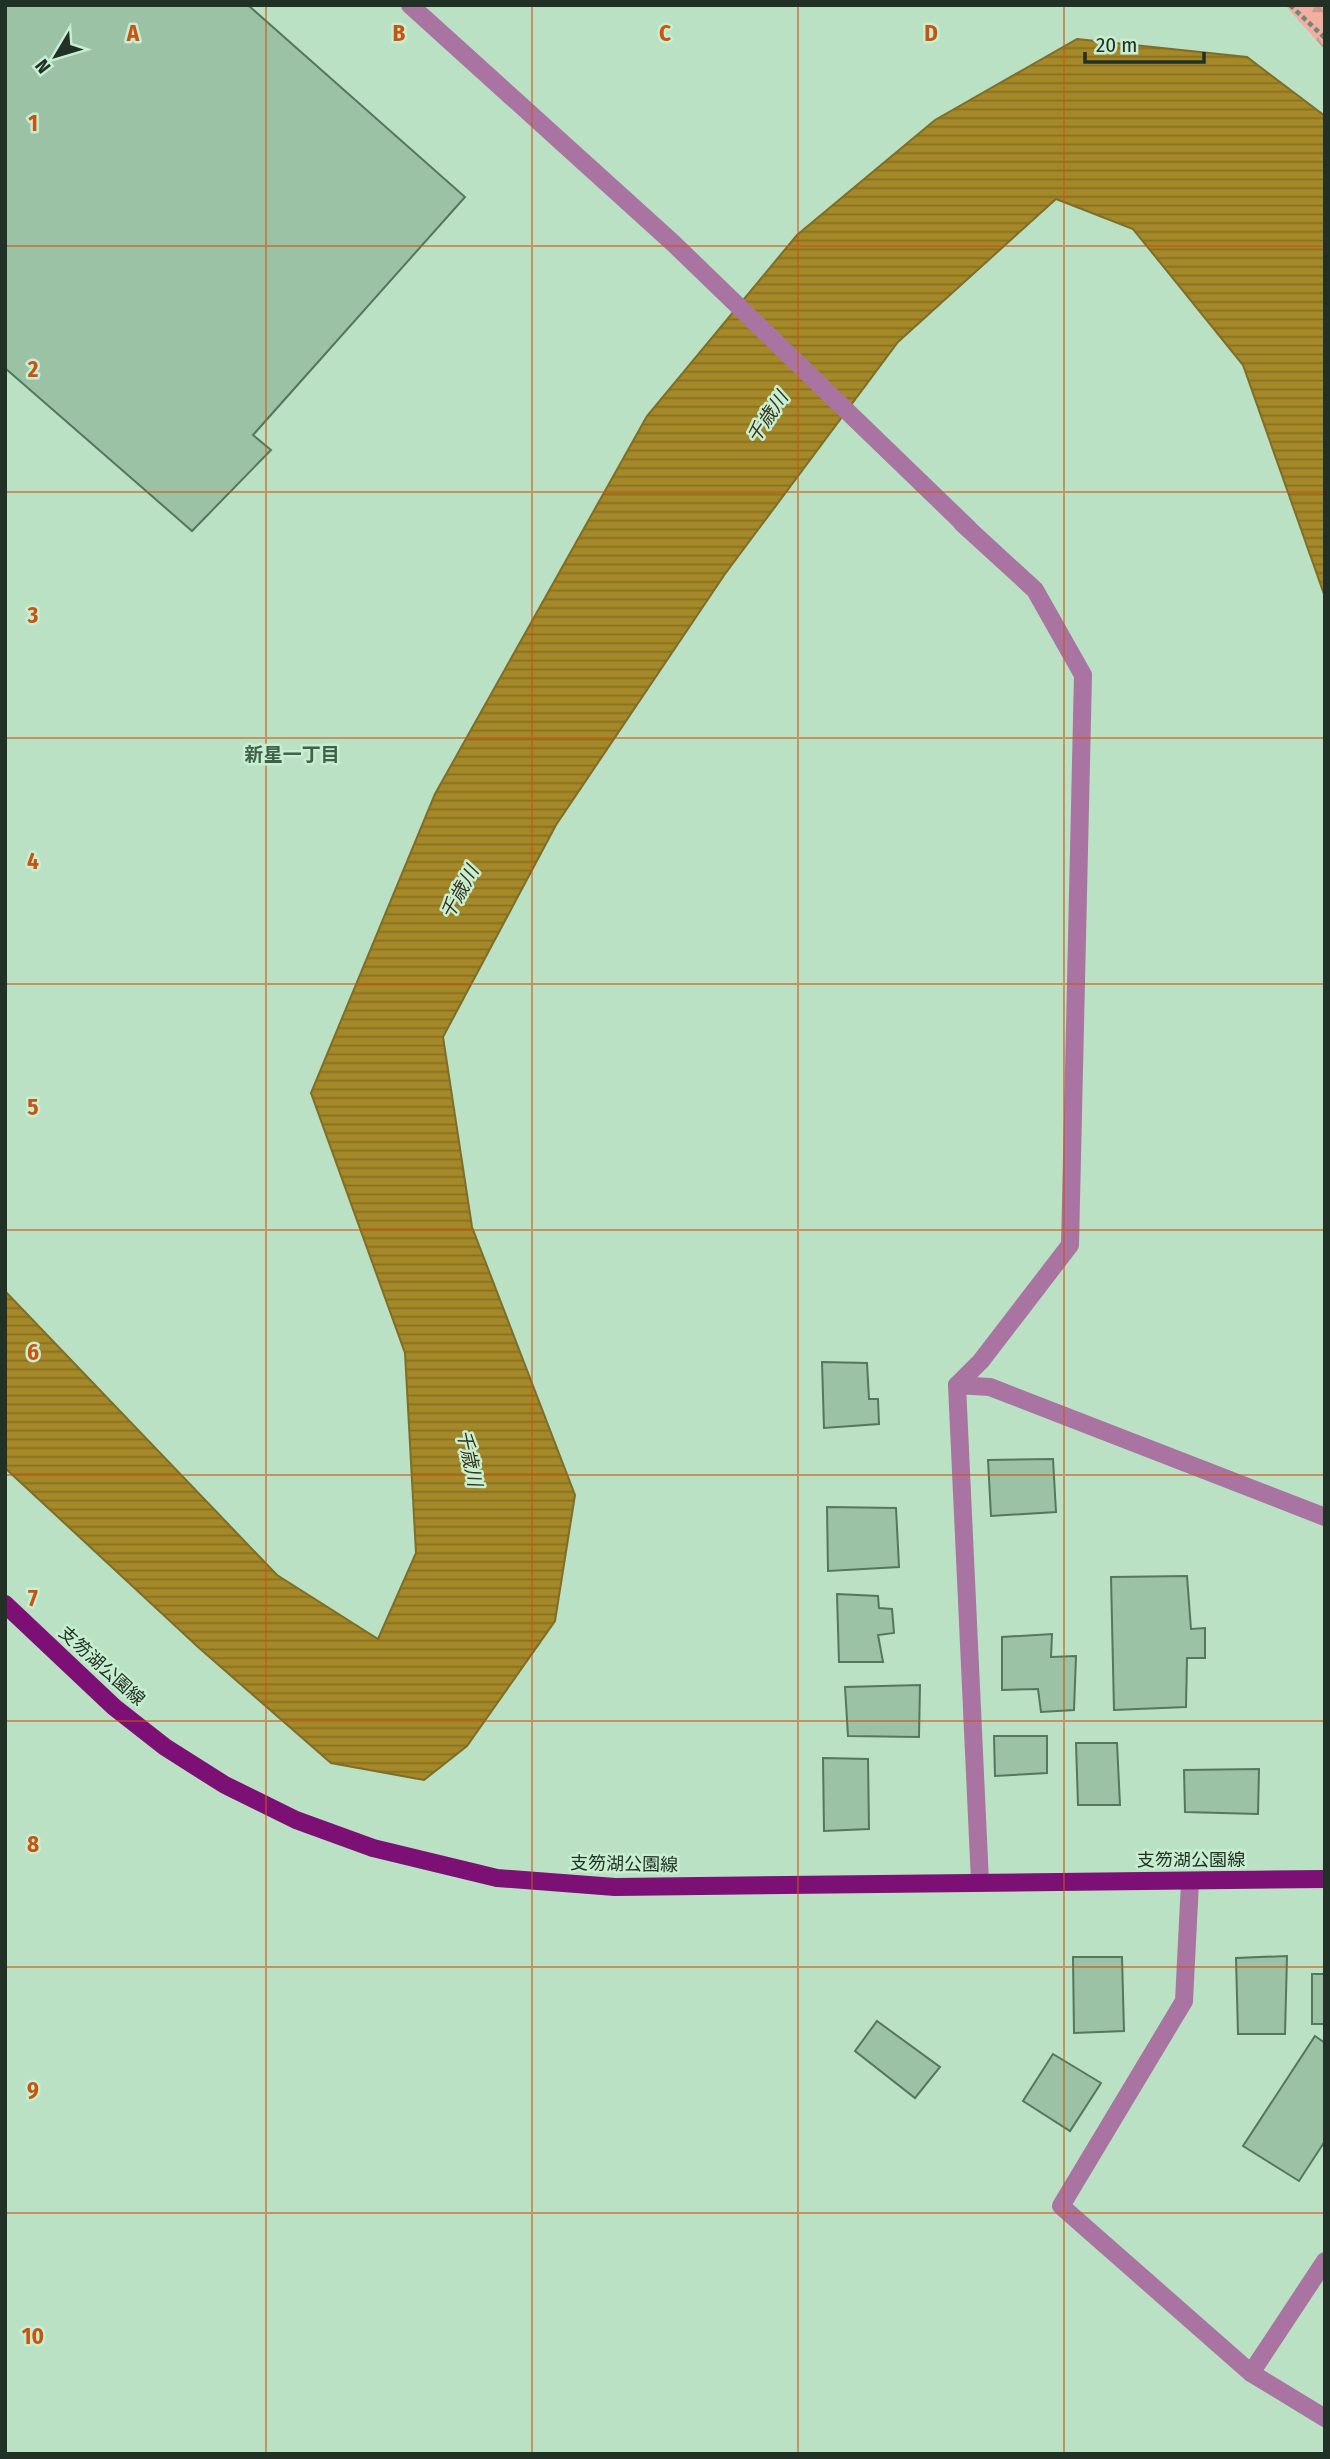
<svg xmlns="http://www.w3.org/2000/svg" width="1330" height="2459" viewBox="0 0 1330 2459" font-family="'Fira Sans Condensed','Noto Sans JP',sans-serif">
  <defs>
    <pattern id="forest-firs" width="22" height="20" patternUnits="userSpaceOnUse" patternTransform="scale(1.75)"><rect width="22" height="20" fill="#f2aea0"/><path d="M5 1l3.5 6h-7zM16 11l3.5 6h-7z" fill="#cf968a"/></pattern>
    <pattern id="water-rules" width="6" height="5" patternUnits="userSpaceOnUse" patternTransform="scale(1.75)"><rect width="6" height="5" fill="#a58828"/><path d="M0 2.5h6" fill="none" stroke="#867022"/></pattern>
  </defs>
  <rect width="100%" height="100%" fill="#bae1c3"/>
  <path fill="url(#forest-firs)" d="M1285,5H1325V50Z"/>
  <path fill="url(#water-rules)" stroke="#7e6e27" stroke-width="2" d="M1077,39L1247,57L1325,116V597L1243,365L1133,229L1056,199L898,342L725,574L556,825L443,1037L472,1227L575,1495L555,1621L467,1746L424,1780L331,1763L198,1647L5,1468V1291L277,1575L378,1639L416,1553L405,1353L311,1093L435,794L647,416L797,235L935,120Z"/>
  <g fill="#9cc2a5" stroke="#54775d" stroke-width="2">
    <path d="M5,5H248L465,197L253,435L271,450L192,531L5,368Z"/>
    <path d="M822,1362L867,1363L869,1399H878L879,1424L824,1428Z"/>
    <path d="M1053,1459L1056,1512L991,1516L988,1460Z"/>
    <path d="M827,1507L896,1508L899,1567L828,1571Z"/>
    <path d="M1187,1576L1191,1629L1205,1628V1658H1187L1186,1707L1114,1710L1111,1577Z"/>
    <path d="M837,1594L878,1596L879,1608L892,1609L894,1633L878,1635L883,1662H839Z"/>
    <path d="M1052,1634L1051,1657L1076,1656L1074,1710L1041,1712L1038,1689L1002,1690V1637Z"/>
    <path d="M920,1685L919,1737L848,1736L845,1687Z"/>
    <path d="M994,1736H1047V1773L995,1776Z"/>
    <path d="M1076,1743H1117L1120,1805H1078Z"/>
    <path d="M823,1758L868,1759L869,1829L824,1831Z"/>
    <path d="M1259,1769L1258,1814L1185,1812L1184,1770Z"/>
    <path d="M1287,1956L1285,2034H1238L1236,1958Z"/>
    <path d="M1073,1957H1122L1124,2031L1074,2033Z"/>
    <rect x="1312" y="1974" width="13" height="50"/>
    <path d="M877,2021L940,2067L915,2098L855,2051Z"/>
    <path d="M1315,2036L1325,2043V2141L1299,2181L1243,2146Z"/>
    <path d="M1053,2054L1101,2083L1070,2131L1023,2101Z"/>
  </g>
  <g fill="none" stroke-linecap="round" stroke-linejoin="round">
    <path stroke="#6d8874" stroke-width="4.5" stroke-dasharray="5 3.5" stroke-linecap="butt" d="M1290,5L1325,38"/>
    <g stroke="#aa74a2" stroke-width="18">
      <path d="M410,5L673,243L969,529"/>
      <path d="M957,1385L981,1361L1070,1245L1083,675L1035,590L962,523"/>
      <path d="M980,1882L957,1385L990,1387L1325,1517"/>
      <path d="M1190,1882L1184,2001L1061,2206L1251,2373L1325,2418"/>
      <path d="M1251,2373L1325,2261"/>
    </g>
    <path stroke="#7c1074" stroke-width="18" d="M5,1604L114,1707L165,1747L225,1785L296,1820L373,1848L497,1878L615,1887L1325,1879"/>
  </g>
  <path fill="none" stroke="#ca5310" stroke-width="2" stroke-opacity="0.55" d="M266,5V2454M532,5V2454M798,5V2454M1064,5V2454M5,246H1325M5,492H1325M5,738H1325M5,984H1325M5,1230H1325M5,1475H1325M5,1721H1325M5,1967H1325M5,2213H1325"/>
  <g text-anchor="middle" stroke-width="5" stroke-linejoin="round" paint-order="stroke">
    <g font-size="18" fill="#223126" stroke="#c7eed0">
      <text transform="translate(102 1666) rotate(42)" y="6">支笏湖公園線</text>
      <text x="1191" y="1866">支笏湖公園線</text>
      <text transform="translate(624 1864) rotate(1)" y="6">支笏湖公園線</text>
    </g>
    <g font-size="19" font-style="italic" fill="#37301b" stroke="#c7eed0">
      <text transform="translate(767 417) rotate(-56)" y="7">千歳川</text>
      <text transform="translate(459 892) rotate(-61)" y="7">千歳川</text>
      <text transform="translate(470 1458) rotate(78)" y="7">千歳川</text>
    </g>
    <g font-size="19" font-weight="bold" fill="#3f6148" stroke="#c7eed0">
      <text x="292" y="761">新星一丁目</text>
    </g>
  </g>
  <g font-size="23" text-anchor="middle" font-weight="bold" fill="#ca5310" stroke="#c7eed0" stroke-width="5" stroke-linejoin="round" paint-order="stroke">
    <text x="133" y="41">A</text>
    <text x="399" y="41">B</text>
    <text x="665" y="41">C</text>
    <text x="931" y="41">D</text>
    <text x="33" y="131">1</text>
    <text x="33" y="377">2</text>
    <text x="33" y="623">3</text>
    <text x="33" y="869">4</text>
    <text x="33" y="1115">5</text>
    <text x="33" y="1360">6</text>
    <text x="33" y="1606">7</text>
    <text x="33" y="1852">8</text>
    <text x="33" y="2098">9</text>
    <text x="33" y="2344">10</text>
  </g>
  <rect width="1330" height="2459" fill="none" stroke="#223126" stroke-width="14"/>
  <g transform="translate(56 56) rotate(232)" stroke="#c7eed0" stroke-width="5" paint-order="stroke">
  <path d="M0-5L12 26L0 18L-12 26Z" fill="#223126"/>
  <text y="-10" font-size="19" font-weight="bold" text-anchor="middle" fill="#223126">N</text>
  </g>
  <path d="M1085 52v10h119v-10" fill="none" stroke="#223126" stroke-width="3.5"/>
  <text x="1096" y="52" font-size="21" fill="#223126" stroke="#c7eed0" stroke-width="5" paint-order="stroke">20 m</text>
</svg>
